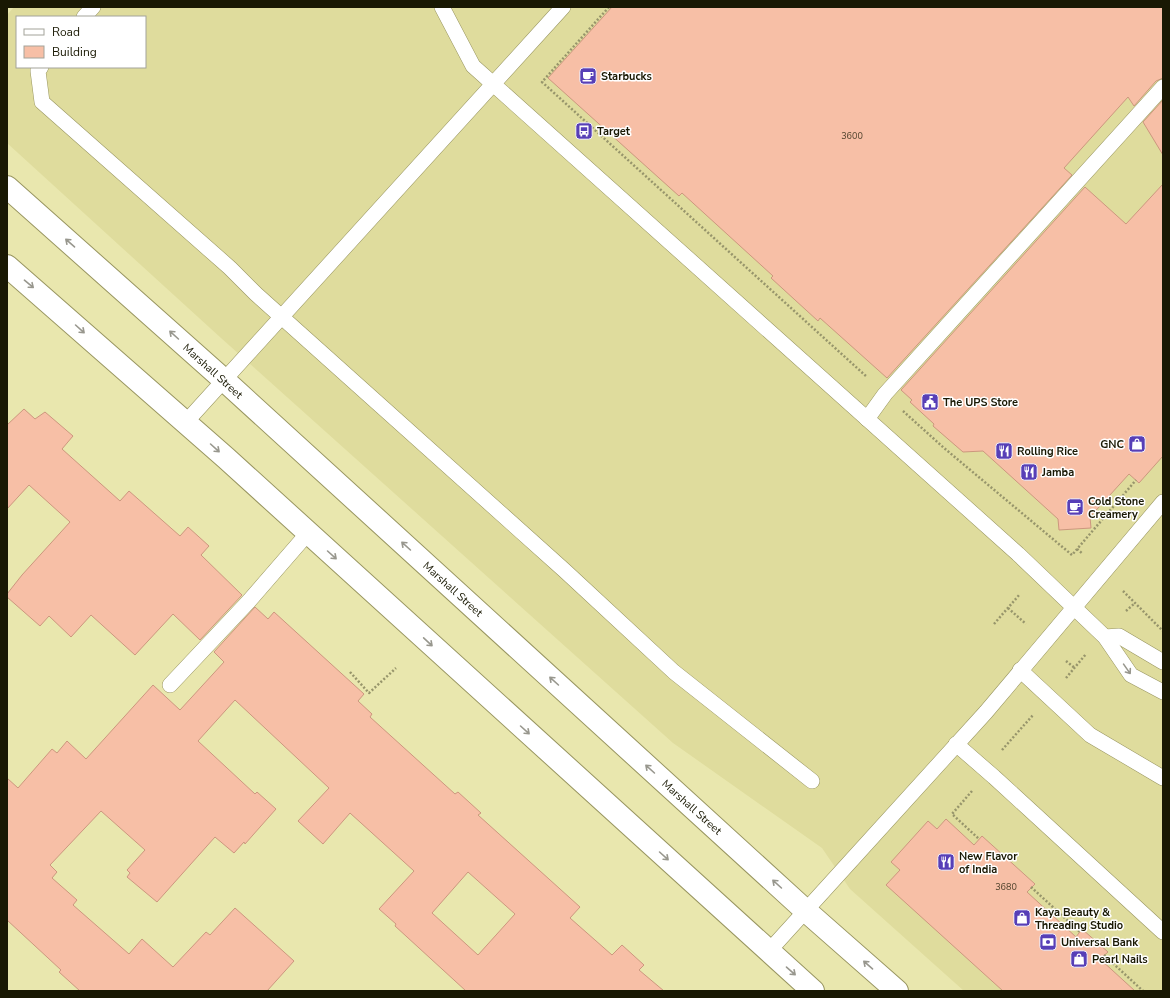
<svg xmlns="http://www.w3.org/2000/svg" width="1170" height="998" viewBox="0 0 1170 998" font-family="'Nunito Sans',sans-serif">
  <rect width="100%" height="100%" fill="#e9e7ae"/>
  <path fill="#dfdc9d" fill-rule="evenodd" d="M14,7H1163V991H964L850,889L822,848L673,743L221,338L7,143V15ZM17,17H145V67H17Z"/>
  <g fill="#f7bfa6" stroke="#cc977e" fill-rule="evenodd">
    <path d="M612,7H1163V78L1156,81L1134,106L1128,97L1064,168L1072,175L887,378L820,318L818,321L771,278L773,276L682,193L679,196L548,78Z"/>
    <path d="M1163,100V155L1143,122Z"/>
    <path d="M1163,184V456L1139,483L1129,474L1090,517L1091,528L1059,530L1058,519L983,451L963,452L933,426L934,424L910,402L912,400L901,390L1085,187L1126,224Z"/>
    <path d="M24,409L35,419L45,412L73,436L62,449L120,501L129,491L180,536L188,527L209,546L201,555L242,595L200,640L173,614L135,655L91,615L71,637L49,616L40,626L7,597V594L22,575L70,522L29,485L7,509V425Z"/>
    <path d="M255,607L268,619L274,612L364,694L358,701L372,714L370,717L455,794L458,792L481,813L478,815L580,907L570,918L612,955L622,945L644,965L639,970L664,991H466L395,926L396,924L379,909L414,871L350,813L323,844L298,821L329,788L235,700L198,741L255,794L257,792L276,809L245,844L244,842L234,853L215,837L157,902L127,877L130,873L127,870L145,850L101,811L50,865L57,872L52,878L77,900L73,905L129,954L142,939L173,967L206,932L210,935L235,908L294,961L267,991H80L59,972L61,970L7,920V778L18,788L52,749L57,753L67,741L86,759L153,685L180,710L224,662L214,652ZM468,872L515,914L478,955L432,913Z"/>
    <path d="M946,819L974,845L982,836L1035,884L1027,892L1076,937L1082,929L1108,952L1100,959L1135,991H1003L886,885L900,870L891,862L928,821L937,829Z"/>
  </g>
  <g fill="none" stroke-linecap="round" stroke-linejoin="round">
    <defs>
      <g id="service">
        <path d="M442,7L473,66L1018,554L1105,637L1131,675L1163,692"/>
        <path d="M84,17L93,7"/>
        <path d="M41,67L38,71L42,102L230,268L256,294L564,570L674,672L812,781"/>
        <path d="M867,419L885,394L1163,87"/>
        <path d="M186,422L563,7"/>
        <path d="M1105,637L1119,636L1163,662"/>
        <path d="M1020,670L1090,735L1163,778"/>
        <path d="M170,685L249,601L308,533"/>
        <path d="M956,744L994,777L1163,932"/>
        <path d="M769,951L986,712L1163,502"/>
      </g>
      <g id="tertiary">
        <path d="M7,187L224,380L806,911L897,991"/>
        <path d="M7,266L226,458L813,991"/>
      </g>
    </defs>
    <use href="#service" stroke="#989560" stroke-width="16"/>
    <use href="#tertiary" stroke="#989560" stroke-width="24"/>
    <g stroke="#97956b" stroke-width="2.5" stroke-dasharray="2 2" stroke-linecap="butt">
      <path d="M609,7L542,82L867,377"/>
      <path d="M903,411L944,448L1072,555L1136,480"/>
      <path d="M1077,549L1083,554"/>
      <path d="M1123,591L1163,631"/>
      <path d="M1008,608L1026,624"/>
      <path d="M1126,611L1135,603"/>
      <path d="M994,624L1020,594"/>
      <path d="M1066,661L1075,668"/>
      <path d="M350,672L369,693L396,668"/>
      <path d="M1066,678L1086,654"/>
      <path d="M1002,750L1033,715"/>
      <path d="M972,791L952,814L979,839"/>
      <path d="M1031,887L1080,932"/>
      <path d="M1104,955L1143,991"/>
    </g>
    <use href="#service" stroke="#fff" stroke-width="15"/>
    <use href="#tertiary" stroke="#fff" stroke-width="22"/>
  </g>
  <defs><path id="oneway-shaft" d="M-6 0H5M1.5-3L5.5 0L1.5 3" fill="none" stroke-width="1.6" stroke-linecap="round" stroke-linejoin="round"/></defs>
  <g stroke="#98978e">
    <use href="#oneway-shaft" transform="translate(70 243) rotate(-139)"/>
    <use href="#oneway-shaft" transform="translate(29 284) rotate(40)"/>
    <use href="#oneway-shaft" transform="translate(80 329) rotate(42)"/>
    <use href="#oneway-shaft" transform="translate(174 335) rotate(-138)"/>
    <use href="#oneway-shaft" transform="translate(215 448) rotate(42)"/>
    <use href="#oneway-shaft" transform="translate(406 546) rotate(-138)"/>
    <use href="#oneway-shaft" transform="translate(332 555) rotate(42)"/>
    <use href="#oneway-shaft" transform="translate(428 642) rotate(43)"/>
    <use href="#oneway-shaft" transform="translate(1127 669) rotate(55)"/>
    <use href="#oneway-shaft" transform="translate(554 681) rotate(-138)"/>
    <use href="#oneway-shaft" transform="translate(525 730) rotate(42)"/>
    <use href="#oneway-shaft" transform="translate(650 769) rotate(-138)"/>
    <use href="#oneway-shaft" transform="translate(664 856) rotate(42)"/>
    <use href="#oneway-shaft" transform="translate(777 884) rotate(-138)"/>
    <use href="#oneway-shaft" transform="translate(868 965) rotate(-139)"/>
    <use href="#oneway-shaft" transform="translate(791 971) rotate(41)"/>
  </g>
  <defs>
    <symbol id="cafe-square" viewBox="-11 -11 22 22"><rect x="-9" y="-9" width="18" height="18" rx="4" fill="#573fb7" stroke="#fff"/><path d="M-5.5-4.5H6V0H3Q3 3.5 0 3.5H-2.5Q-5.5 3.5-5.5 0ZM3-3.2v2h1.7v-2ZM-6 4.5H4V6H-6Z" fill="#fff"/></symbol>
    <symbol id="bus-square" viewBox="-11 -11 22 22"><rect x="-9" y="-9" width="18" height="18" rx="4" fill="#573fb7" stroke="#fff"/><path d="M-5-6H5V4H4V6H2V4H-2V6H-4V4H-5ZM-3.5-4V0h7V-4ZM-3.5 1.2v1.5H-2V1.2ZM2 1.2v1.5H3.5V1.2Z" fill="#fff"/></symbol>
    <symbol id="civic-square" viewBox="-11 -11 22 22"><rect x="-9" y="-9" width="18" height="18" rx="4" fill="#573fb7" stroke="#fff"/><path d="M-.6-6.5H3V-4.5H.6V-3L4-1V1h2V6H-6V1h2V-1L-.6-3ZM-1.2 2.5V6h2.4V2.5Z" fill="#fff"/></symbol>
    <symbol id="shop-square" viewBox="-11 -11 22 22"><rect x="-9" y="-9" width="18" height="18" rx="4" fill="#573fb7" stroke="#fff"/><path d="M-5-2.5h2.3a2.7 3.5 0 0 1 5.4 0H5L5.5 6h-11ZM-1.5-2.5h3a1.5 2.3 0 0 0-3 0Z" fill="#fff"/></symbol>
    <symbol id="restaurant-square" viewBox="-11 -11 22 22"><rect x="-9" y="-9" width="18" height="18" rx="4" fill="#573fb7" stroke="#fff"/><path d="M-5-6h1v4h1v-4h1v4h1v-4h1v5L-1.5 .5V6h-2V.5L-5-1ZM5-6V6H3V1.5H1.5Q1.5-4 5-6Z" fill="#fff"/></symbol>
    <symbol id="bank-square" viewBox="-11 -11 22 22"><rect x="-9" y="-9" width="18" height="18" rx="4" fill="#573fb7" stroke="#fff"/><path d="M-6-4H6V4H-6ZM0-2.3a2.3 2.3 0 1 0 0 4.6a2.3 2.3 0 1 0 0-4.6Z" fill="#fff"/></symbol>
  </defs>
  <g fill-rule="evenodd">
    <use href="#cafe-square" x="578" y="66" width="20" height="20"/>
    <use href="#bus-square" x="574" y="121" width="20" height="20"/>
    <use href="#civic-square" x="920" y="392" width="20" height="20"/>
    <use href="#shop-square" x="1127" y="434" width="20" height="20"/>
    <use href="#restaurant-square" x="994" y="441" width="20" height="20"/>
    <use href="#restaurant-square" x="1019" y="462" width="20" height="20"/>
    <use href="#cafe-square" x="1065" y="497" width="20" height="20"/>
    <use href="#restaurant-square" x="936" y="852" width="20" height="20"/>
    <use href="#shop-square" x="1012" y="908" width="20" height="20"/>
    <use href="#bank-square" x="1038" y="932" width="20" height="20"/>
    <use href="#shop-square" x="1069" y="949" width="20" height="20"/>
  </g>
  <g text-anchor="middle" stroke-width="3" stroke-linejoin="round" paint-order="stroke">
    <g font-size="9" fill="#50422c">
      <text x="852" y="139">3600</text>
      <text x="1006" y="890">3680</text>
    </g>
    <g font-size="11" font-weight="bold" fill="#191803" stroke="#fff" text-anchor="start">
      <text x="601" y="80">Starbucks</text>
      <text x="597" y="135">Target</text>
      <text x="943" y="406">The UPS Store</text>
      <text x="1124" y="448" text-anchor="end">GNC</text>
      <text x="1017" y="455">Rolling Rice</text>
      <text x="1042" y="476">Jamba</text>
      <text x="1088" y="505">Cold Stone<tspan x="1088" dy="13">Creamery</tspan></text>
      <text x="959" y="860">New Flavor<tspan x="959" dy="13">of India</tspan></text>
      <text x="1035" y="916">Kaya Beauty &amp;<tspan x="1035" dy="13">Threading Studio</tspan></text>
      <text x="1061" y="946">Universal Bank</text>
      <text x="1092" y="963">Pearl Nails</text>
    </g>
    <g font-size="11" fill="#191803" stroke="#fff">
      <text transform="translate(213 371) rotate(42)" y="4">Marshall Street</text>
      <text transform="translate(453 589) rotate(42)" y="4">Marshall Street</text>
      <text transform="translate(692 807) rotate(42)" y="4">Marshall Street</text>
    </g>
  </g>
  <rect width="1170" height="998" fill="none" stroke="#191803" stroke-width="16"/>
  <rect x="16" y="16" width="130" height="52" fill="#ffffff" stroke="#a3a39a"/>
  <rect x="24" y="29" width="20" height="6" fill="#ffffff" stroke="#a3a39a"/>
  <text x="52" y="36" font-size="12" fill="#191803">Road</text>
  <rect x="24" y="46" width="20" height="12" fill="#f7bfa6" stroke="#a3a39a"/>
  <text x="52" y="56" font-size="12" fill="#191803">Building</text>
</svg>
